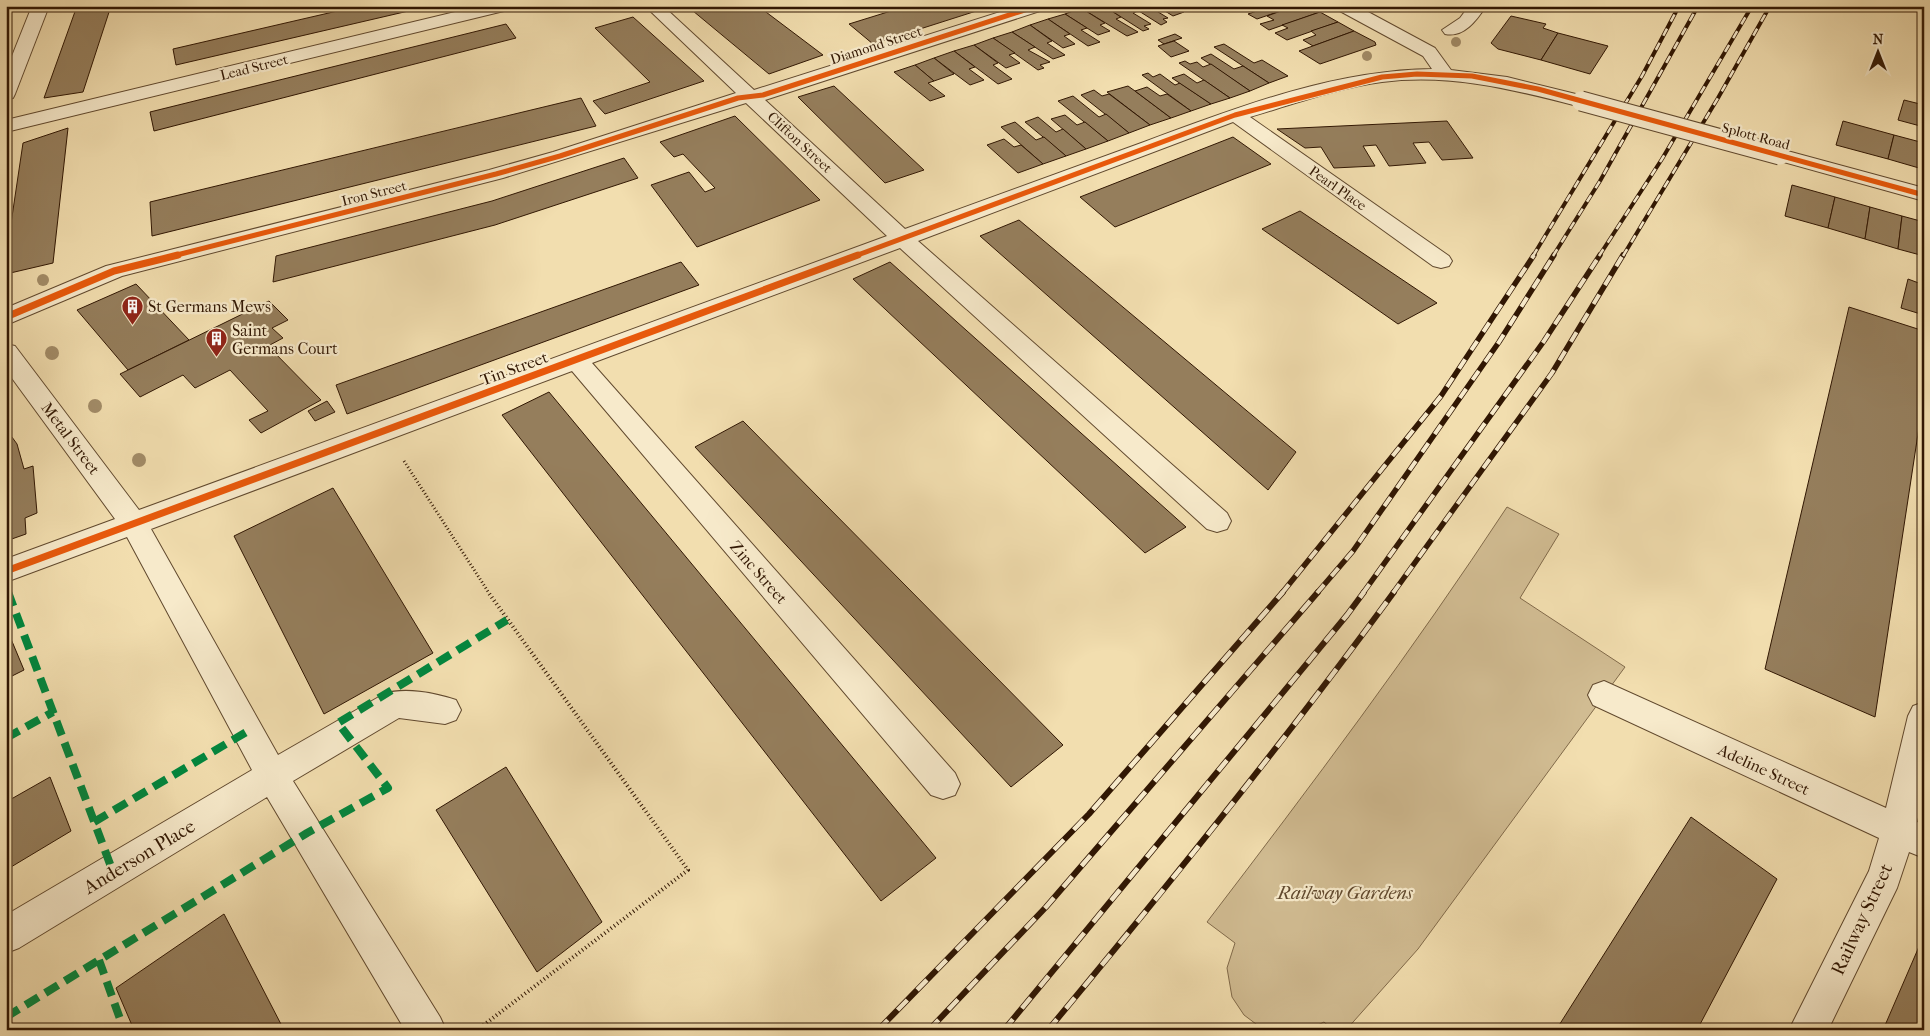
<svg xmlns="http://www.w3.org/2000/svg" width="1930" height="1036" viewBox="0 0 1930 1036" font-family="'IM FELL French Canon',serif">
  <rect width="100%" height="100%" fill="#f2deaf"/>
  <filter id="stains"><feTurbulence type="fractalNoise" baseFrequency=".004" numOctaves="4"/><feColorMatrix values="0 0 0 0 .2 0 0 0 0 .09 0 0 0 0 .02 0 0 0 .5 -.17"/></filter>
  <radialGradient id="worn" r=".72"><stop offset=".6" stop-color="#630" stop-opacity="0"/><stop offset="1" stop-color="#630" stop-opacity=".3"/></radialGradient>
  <path fill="#d1bc92" stroke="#816a4a" d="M1507,507L1559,534L1520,598L1625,667L1418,949L1346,1030H1333L1324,1022L1308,1030H1264L1244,1015L1232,997L1227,968L1235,943L1207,922C1311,786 1413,650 1507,507Z"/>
  <g fill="#957e5c" stroke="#311703">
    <path d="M6,6H14L6,24Z"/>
    <path d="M77,6H111L83,92L44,98Z"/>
    <path d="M359,6H430L176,65L173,49Z"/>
    <path d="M687,6H758L823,55L769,74Z"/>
    <path d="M907,6H992L873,44L849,24Z"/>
    <path d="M1086,6H1104L1121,17L1116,19L1138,32L1127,36L1081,8Z"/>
    <path d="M1104,6H1131L1138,11L1133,13L1151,24L1144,26L1149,29L1143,31Z"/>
    <path d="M1131,6H1152L1150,7L1168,18L1163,19L1167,22L1161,25Z"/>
    <path d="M1157,6H1174L1184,12L1173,16Z"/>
    <path d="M1255,6H1295L1257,19L1248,14L1257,11L1252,8Z"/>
    <path d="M1295,6H1310L1320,12L1269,30L1260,24L1274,20L1267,16Z"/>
    <path d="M1081,8L1105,23L1100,25L1110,31L1098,35L1065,14Z"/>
    <path d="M1320,12L1338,22L1287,40L1275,33L1288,28L1282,25Z"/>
    <path d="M1065,14L1087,28L1081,30L1100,42L1088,46L1048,19Z"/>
    <path d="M1511,16L1546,24L1543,28L1558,33L1541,60L1498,49L1491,43Z"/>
    <path d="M633,17L704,81L605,114L593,101L650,82L595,28Z"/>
    <path d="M1048,19L1070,34L1064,36L1075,44L1063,48L1030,25Z"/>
    <path d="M1338,22L1354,31L1313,46L1303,40L1316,35L1311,31Z"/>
    <path d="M506,24L516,38L154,131L150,112Z"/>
    <path d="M1030,25L1052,41L1047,43L1065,55L1053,59L1012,32Z"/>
    <path d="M1354,31L1375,42L1376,45L1320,64L1299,51Z"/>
    <path d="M1012,32L1035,47L1028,50L1050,62L1040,65L1044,68L1038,70L993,38Z"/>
    <path d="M1558,33L1608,46L1590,74L1541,60Z"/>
    <path d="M1175,34L1182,38L1164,44L1158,40Z"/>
    <path d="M993,38L1015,53L1009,55L1020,63L1006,68L974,45Z"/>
    <path d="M1174,41L1189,51L1171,57L1158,46Z"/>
    <path d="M1224,44L1254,63L1262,60L1288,76L1269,83L1214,47Z"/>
    <path d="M974,45L998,63L993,65L1012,79L998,84L954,51Z"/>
    <path d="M954,51L975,67L969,69L984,80L970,85L934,58Z"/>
    <path d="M1211,54L1234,69L1243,66L1269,83L1250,91L1201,58Z"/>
    <path d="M934,58L954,74L934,81L915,65Z"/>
    <path d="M1185,61L1190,64L1197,62L1203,67L1211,64L1250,91L1230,98L1179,63Z"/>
    <path d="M915,65L934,81L928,83L945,96L930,101L894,72Z"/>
    <path d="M1148,73L1153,77L1160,74L1175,85L1180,83L1211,104L1191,111L1142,75Z"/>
    <path d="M1184,74L1197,83L1204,80L1230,98L1211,104L1172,78Z"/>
    <path d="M834,86L924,170L885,183L798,97Z"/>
    <path d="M1128,86L1135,91L1171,118L1150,125L1107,92Z"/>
    <path d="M1147,87L1160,96L1167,94L1191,111L1171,118L1135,91Z"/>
    <path d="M1094,90L1102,96L1109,94L1150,125L1129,133L1081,95Z"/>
    <path d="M1073,96L1099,117L1106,114L1129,133L1108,141L1058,101Z"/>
    <path d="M581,98L596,126L152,236L150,202Z"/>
    <path d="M1904,100L1924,105V127L1898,120Z"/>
    <path d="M1065,115L1077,125L1085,122L1108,141L1086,149L1051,119Z"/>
    <path d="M735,116L820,200L697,247L651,185L689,172L705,192L715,188L683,154L674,157L660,142Z"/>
    <path d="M1038,117L1056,132L1063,129L1086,149L1066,156L1025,122Z"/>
    <path d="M1447,121L1473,158L1442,160L1429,142L1413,143L1426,163L1389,166L1376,145L1363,146L1375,166L1334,168L1321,147L1305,148L1277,129Z"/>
    <path d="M1843,121L1894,135L1888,159L1836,145Z"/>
    <path d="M1015,122L1036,140L1044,137L1066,156L1043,164L1001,127Z"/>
    <path d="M68,128L53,263L6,274V257L23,143Z"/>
    <path d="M1894,135L1924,143L1919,168L1888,159Z"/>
    <path d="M1233,137L1271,164L1115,227L1080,197Z"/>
    <path d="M1004,139L1014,147L1021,145L1043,164L1018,173L987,145Z"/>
    <path d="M624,158L638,178L495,225L273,282L276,256L492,201Z"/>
    <path d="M1792,185L1835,197L1828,228L1785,216Z"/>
    <path d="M1835,197L1870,207L1865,239L1828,228Z"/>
    <path d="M1870,207L1902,216L1898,249L1865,239Z"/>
    <path d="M1300,211L1437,303L1398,324L1262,229Z"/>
    <path d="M1902,216L1924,222V256L1898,249Z"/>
    <path d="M1019,220L1296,452L1268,490L980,236Z"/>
    <path d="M681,262L699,285L347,414L336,385Z"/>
    <path d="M890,262L1186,527L1145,553L853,279Z"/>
    <path d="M1908,279L1924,285V315L1901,308Z"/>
    <path d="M136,284L189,340L128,370L77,310Z"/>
    <path d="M269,301L288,320L272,328L283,338L268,346L321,400L261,433L249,420L268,411L230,370L195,388L183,375L140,397L120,374Z"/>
    <path d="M1849,307L1924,331V394L1875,717L1765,669Z"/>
    <path d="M549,392L936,858L881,901L502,415Z"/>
    <path d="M327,401L335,412L315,421L308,411Z"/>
    <path d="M743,421L1063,745L1011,787L695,447Z"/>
    <path d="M6,433H9L17,444L24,469L33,466L37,513L25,518L26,534L6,541Z"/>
    <path d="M333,488L433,653L324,714L234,536Z"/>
    <path d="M6,627L24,670L6,679Z"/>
    <path d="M506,767L602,922L537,972L436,810Z"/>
    <path d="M50,777L71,831L6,870V802Z"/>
    <path d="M1691,817L1777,879L1697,1030H1556Z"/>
    <path d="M224,914L284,1030H134L116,988Z"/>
    <path d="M1924,935V1030H1883Z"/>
  </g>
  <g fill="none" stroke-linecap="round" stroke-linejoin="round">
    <defs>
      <g id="minor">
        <path d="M32,6H49L15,94L13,98L6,100V71Z"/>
        <path d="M480,6H510L508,10L6,132V120Z"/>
        <path d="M645,6H663L754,90L1019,6H1045L1043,10L765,100L905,229C985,200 1064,171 1144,142C1236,108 1333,70 1432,69L1423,56L1338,10L1336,6H1357L1435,48L1451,70L1507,77L1588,97L1590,101L1588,105L1581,107C1515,90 1451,73 1382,82C1337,88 1294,104 1250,117L1449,256L1452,261L1449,266L1441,268L1433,266L1233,122L918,241L1227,513L1231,521L1227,529L1217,532L1207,529L900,248L592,363L955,773L960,784L955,795L943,799L931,795L572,371L151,529L278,755L384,694C404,687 436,693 456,700L461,710L456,720L445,724L399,718L293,781L440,1017L446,1030H405L267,797L19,948L6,953V915L252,770L127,537L6,582V559L115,519L6,370V344L15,346L139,510L887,236L746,103L503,178L122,276L6,325V308L106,266L489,170L553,152L736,93Z"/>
        <path d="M1469,6H1486C1477,20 1464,38 1445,34L1442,30L1460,18Z"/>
        <path d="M1780,149L1924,188V201L1773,159L1770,155L1773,151Z"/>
        <path d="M1604,681L1886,808L1908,716L1913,706L1924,702V790L1917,822L1924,825V858L1909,852L1897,888L1828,1030H1789L1869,871L1879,838L1593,705L1588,695L1593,685Z"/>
      </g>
    </defs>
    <use href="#minor" stroke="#61492e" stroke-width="2"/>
    <path stroke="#311703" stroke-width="3" stroke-dasharray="1 2.5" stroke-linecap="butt" d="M404,461L489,593"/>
    <path stroke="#311703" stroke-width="4" stroke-dasharray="1 3" stroke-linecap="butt" d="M477,1030L688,870L488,592"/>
    <use href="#minor" fill="#f7eacb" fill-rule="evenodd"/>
    <defs>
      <g id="rail-far2">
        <path d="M1533,256L1642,76L1679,6"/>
        <path d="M1553,256L1600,181L1698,6"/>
        <path d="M1599,256L1662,159L1752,6"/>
        <path d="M1623,256L1718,98L1770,6"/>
      </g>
      <g id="rail-far1">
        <path d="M1282,593L1441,396L1534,255"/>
        <path d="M1317,593L1353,551L1499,342L1554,255"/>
        <path d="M1363,593L1544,341L1600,255"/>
        <path d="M1393,593L1552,373L1623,255"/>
      </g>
      <g id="rail">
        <path d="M878,1030L1089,814L1283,592"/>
        <path d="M929,1030L1046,907L1318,592"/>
        <path d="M1004,1030L1347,615L1364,592"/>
        <path d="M1048,1030C1167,887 1284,742 1394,592"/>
      </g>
    </defs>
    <use href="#rail-far2" stroke="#311703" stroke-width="4"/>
    <use href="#rail-far1" stroke="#311703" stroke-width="5.5"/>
    <use href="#rail" stroke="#311703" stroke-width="6"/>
    <use href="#rail-far2" stroke="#f7eacb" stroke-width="2.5" stroke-dasharray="8" stroke-linecap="butt"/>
    <use href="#rail-far1" stroke="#f7eacb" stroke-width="4" stroke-dasharray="11" stroke-linecap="butt"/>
    <use href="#rail" stroke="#f7eacb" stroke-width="4.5" stroke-dasharray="14" stroke-linecap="butt"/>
    <defs>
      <path id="minor-bridge" d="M1581,101L1780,155"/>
    </defs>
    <use href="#minor-bridge" stroke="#61492e" stroke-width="21" stroke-linecap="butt"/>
    <use href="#minor-bridge" stroke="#f7eacb" stroke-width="19"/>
    <path stroke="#00873e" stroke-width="5.5" stroke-dasharray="11 5.5" stroke-linecap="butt" d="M6,586L9,593"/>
    <g stroke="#00873e" stroke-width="8" stroke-dasharray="15 8" stroke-linecap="butt">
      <path d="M8,592L113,872"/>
      <path d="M6,738L53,712"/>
      <path d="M94,822L248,731"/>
      <path d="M99,960L124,1030"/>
      <path d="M6,1017L307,833L388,788L338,723L507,620"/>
    </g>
    <defs>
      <g id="cycleway-far1">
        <path d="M173,256L496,174L560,156L738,98L763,95L1037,6"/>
        <path d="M855,256L1235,115L1382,77L1417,74L1472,76L1538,89L1924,195"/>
      </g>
      <g id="cycleway">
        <path d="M6,317L114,271L178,255"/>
        <path d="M6,571L858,255"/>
      </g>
    </defs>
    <use href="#cycleway-far1" stroke="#f7eacb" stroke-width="7"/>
    <use href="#cycleway" stroke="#f7eacb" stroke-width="10"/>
    <use href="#cycleway-far1" stroke="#e8590c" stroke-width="5"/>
    <use href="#cycleway" stroke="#e8590c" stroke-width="7"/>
  </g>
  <g fill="#a28c68">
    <circle cx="1456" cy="42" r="5"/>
    <circle cx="1367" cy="56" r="5"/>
    <circle cx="43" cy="280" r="6"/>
    <circle cx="52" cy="353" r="7"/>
    <circle cx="95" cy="406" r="7"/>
    <circle cx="139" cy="460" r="7"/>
  </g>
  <defs>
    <symbol id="building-pin" viewBox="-11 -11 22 30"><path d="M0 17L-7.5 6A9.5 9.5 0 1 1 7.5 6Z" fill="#8f2418" stroke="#f7eacb"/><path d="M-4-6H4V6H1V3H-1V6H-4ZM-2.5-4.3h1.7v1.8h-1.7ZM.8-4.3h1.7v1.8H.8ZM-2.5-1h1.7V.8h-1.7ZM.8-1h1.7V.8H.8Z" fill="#fff"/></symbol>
  </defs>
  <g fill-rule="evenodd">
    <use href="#building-pin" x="120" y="294" width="25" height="34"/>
    <use href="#building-pin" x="204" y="326" width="25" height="34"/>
  </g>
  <g text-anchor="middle" stroke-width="4.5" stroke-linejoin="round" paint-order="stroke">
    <g font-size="14" fill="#311703" stroke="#f7eacb">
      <text transform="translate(876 45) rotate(-18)" y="5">Diamond Street</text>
      <text transform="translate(254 67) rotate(-14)" y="5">Lead Street</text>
      <text transform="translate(1756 136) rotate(15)" y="5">Splott Road</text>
      <text transform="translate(800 142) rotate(43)" y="5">Clifton Street</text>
      <text transform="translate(1338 188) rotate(35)" y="5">Pearl Place</text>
      <text transform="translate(374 193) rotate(-14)" y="5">Iron Street</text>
    </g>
    <g font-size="16" fill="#311703" stroke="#f7eacb" text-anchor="start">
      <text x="148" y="312">St Germans Mews</text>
      <text x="232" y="336">Saint<tspan x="232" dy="18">Germans Court</tspan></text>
    </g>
    <g font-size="16" fill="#311703" stroke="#f7eacb">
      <text transform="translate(514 368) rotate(-20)" y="6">Tin Street</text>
      <text transform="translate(71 438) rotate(53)" y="6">Metal Street</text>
      <text transform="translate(759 572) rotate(49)" y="6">Zinc Street</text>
      <text transform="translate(1764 769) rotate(25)" y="6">Adeline Street</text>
    </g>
    <g font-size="19" fill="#311703" stroke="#f7eacb">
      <text transform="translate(139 856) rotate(-31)" y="7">Anderson Place</text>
      <text transform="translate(1861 919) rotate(-65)" y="7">Railway Street</text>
    </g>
    <g font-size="19" font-style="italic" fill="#61492e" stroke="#f7eacb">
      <text x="1345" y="899">Railway Gardens</text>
    </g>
  </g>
  <rect width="1930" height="1036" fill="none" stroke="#f2deaf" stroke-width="25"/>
  <rect x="8" y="8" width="1915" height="1021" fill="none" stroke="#311703" stroke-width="2.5"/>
  <rect x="12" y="12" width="1905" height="1011" fill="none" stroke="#311703"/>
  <g transform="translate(1878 52)" stroke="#f7eacb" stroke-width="4" paint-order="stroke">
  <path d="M0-4L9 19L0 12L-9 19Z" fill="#311703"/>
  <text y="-8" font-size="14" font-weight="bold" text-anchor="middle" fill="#311703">N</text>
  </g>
  <rect width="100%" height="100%" filter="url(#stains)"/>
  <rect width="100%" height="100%" fill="url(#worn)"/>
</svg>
